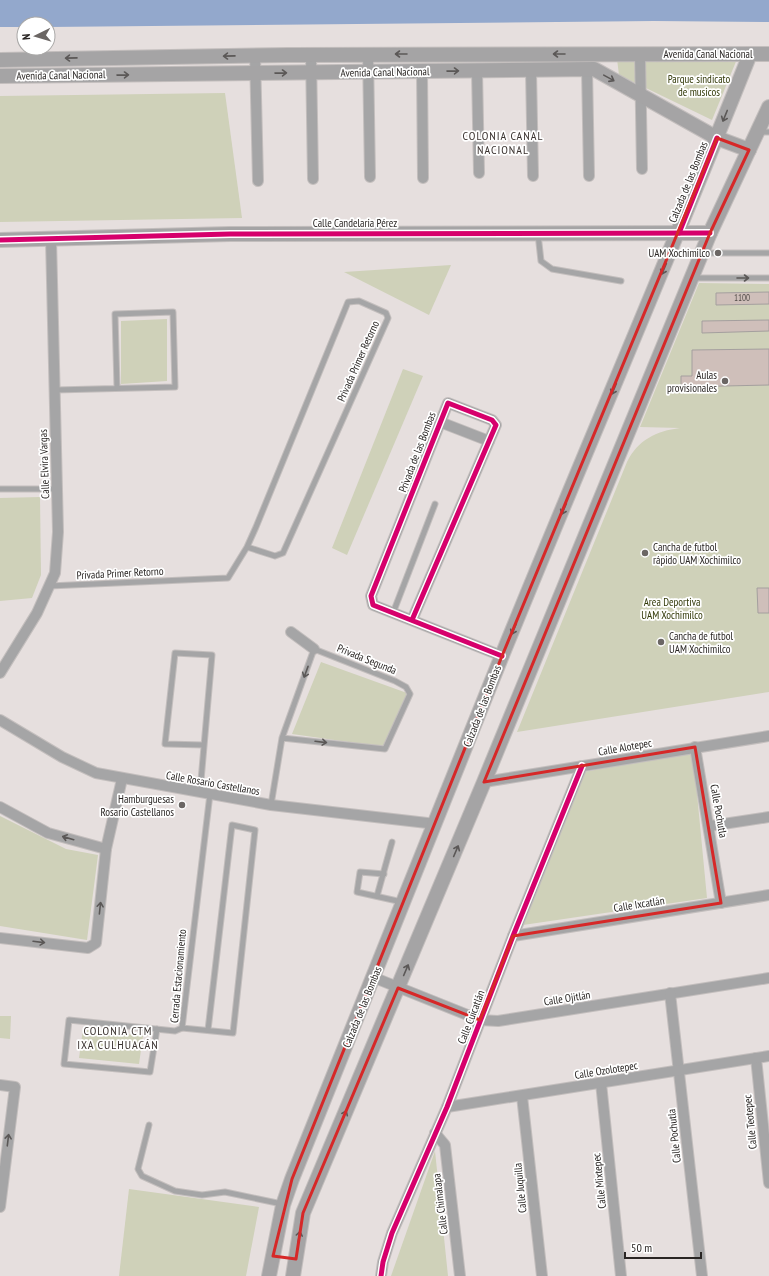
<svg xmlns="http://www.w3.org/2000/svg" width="769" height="1276" viewBox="0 0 769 1276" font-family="'PT Sans Narrow',sans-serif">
  <rect width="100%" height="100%" fill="#e6dfde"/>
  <g fill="#cfd1b9">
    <path d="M617,59H737L712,120L619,75Z"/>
    <path d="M225,93L242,218L0,222V96Z"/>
    <path d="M451,265L429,315L344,272Z"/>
    <path d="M699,283L769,284V692L517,732L627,462C638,440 656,431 680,428L640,427Z"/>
    <path d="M167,319V381L121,384V321Z"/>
    <path d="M403,369L423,376L347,555L332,548Z"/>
    <path d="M40,497L41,575L32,598L0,601V498Z"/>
    <path d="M321,662L407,693L384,747L292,734Z"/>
    <path d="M693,752L707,898L523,925L584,772Z"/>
    <path d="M0,816L66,849L98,855L87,940L0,926Z"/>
    <path d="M0,1016H11L10,1039L0,1038Z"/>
    <path d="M83,1029L143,1036L139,1064L79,1058Z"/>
    <path d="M435,1151L448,1276H391Z"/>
    <path d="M129,1189L259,1207L246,1276H119Z"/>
  </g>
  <path fill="#93a8cc" d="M0,0H769V22L654,21L48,27V24H24V27H0Z"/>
  <g fill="#cfbfba" stroke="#a49f9e">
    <path d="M769,292V304L716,305V293Z"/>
    <path d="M769,320V331L702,333V321Z"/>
    <path d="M769,349V385L681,387V376H692V350Z"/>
    <path d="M757,588H769V613H758Z"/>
  </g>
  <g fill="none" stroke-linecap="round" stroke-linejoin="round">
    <defs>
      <g id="lane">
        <path d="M758,132H769"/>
        <path d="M538,234L541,261L552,269L621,281"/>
        <path d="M704,253H769"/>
        <path d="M693,278H769"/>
        <path d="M55,390L175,387L173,312L115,314L117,388"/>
        <path d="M0,489H57"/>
        <path d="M49,586L228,578L247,547L256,527L348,302L359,301L386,313L388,318L283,553L275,556L247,547"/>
        <path d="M393,613L435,504"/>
        <path d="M200,792L212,655L175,653L165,744L204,745"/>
        <path d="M271,805L282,738L314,649L395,681L406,687L410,694L385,749L282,738"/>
        <path d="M384,874L360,872L357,892L402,902"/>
        <path d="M377,896L392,842"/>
        <path d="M157,1029L150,1072L64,1064L69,1020L175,1031L182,1028"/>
        <path d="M208,1030L232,825L255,830L233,1033L182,1028L210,794"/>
        <path d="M149,1125L138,1169L142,1176L175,1191L202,1195L225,1192L282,1204"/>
      </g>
      <g id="street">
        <path d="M368,54L370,177"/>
        <path d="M640,54L642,169"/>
        <path d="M255,55L258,181"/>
        <path d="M311,55L313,179"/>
        <path d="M587,69L589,176"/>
        <path d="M531,70L533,176"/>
        <path d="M422,71L423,178"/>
        <path d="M477,71L479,173"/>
        <path d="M440,422L489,441"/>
        <path d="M412,620L496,425L492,420L448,403L371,596L373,605L502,656"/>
        <path d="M291,632L314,649"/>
        <path d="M0,673L37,613L55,573L58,532L51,239"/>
        <path d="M0,720L62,757L96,773L271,805L436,824"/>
        <path d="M695,747L721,903"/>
        <path d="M484,782L769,736"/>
        <path d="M0,807L48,833L106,849"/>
        <path d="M710,826L769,817"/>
        <path d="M513,936L769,895"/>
        <path d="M0,938L88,948L96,943L106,849L122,779"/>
        <path d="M375,978L480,1020L498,1021L769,978"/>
        <path d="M670,993L702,1276"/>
        <path d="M756,1058L769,1183"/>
        <path d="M601,1083L621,1276"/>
        <path d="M0,1085L15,1087L0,1207"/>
        <path d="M522,1096L542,1276"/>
        <path d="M447,1107L769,1056"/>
        <path d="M435,1133L445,1145L460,1276"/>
        <path d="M381,1276L383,1262L392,1233L447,1107L513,936L582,766"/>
      </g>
      <g id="secondary">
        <path d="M0,60L289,55L769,54"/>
        <path d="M0,76L594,69L717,138L749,150"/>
        <path d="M0,240L230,234L710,233"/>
        <path d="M269,1276L283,1205L292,1179C363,1005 432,831 501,658C583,456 670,256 750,54"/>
        <path d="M293,1276L303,1213L484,782L710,233L769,107"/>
      </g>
    </defs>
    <use href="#lane" stroke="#c3bebd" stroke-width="7"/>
    <use href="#street" stroke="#c3bebd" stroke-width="12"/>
    <use href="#secondary" stroke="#c3bebd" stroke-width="16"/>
    <use href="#lane" stroke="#a5a5a6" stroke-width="5"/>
    <use href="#street" stroke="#a5a5a6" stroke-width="10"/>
    <use href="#secondary" stroke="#a5a4a5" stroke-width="14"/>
    <defs>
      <g id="cycleway">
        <path d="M679,233L717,138"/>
        <path d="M0,240L230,234L710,233"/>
        <path d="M412,620L496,425L492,420L448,403L371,596L373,605L502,656"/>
        <path d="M381,1276L383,1262L392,1233L447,1107L513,936L582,766"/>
      </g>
    </defs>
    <use href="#cycleway" stroke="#fff" stroke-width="8"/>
    <use href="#cycleway" stroke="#d6006c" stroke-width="5"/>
  </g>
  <defs><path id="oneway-shaft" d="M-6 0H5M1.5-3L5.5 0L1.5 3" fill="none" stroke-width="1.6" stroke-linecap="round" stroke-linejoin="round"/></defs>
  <g stroke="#5b5857">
    <use href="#oneway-shaft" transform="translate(401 54) rotate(180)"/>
    <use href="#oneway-shaft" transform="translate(559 54) rotate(180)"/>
    <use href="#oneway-shaft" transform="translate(229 56) rotate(179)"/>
    <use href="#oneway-shaft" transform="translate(71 58) rotate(179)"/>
    <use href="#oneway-shaft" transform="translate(453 71) rotate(-1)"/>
    <use href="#oneway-shaft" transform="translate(281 73) rotate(-1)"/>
    <use href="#oneway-shaft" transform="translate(123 75) rotate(-1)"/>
    <use href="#oneway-shaft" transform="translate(609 78) rotate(29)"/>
    <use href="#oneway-shaft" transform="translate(725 116) rotate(112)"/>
    <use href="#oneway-shaft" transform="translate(664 269) rotate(113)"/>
    <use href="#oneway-shaft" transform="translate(743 278)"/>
    <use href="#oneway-shaft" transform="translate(614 389) rotate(113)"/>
    <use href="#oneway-shaft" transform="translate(564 509) rotate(113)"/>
    <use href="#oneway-shaft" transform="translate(514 629) rotate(113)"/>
    <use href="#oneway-shaft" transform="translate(306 672) rotate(110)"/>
    <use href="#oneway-shaft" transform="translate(321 742) rotate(7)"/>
    <use href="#oneway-shaft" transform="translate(68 838) rotate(-164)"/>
    <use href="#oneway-shaft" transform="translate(456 851) rotate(-67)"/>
    <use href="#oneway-shaft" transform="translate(100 908) rotate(-84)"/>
    <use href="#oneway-shaft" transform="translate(39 942) rotate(7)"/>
    <use href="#oneway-shaft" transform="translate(406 970) rotate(-67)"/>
    <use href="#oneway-shaft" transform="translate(344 1116) rotate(-67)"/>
    <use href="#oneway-shaft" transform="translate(8 1140) rotate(-83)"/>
    <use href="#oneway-shaft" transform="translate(299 1237) rotate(-80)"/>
  </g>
  <path fill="none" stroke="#d62828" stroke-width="3" stroke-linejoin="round" d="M717,138L749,150L710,233L484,782L695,747L721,903L513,936L480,1020L398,988L303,1213L296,1259L273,1256L292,1179L502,656Z"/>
  <g fill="#6b6664" stroke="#fff" stroke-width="1.5">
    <circle cx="718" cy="253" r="4"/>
    <circle cx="725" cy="381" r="4"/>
    <circle cx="645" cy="553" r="4"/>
    <circle cx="661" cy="642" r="4"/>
    <circle cx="182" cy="805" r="4"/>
  </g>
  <g text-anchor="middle" stroke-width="3.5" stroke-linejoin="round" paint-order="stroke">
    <g font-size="9" fill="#524c49">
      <text x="742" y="301">1100</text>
    </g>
    <g font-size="11" fill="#292523" stroke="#fff">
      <text x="708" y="58">Avenida Canal Nacional</text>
      <text transform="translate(385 72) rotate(-1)" y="4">Avenida Canal Nacional</text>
      <text transform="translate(61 75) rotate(-1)" y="4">Avenida Canal Nacional</text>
      <text transform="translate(688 182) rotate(-68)" y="4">Calzada de las Bombas</text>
      <text x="355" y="227">Calle Candelaria Pérez</text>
      <text transform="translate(358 361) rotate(-66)" y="4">Privada Primer Retorno</text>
      <text transform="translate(417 452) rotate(-69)" y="4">Privada de las Bombas</text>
      <text transform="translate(44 464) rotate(-92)" y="4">Calle Elvira Vargas</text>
      <text transform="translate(120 573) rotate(-3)" y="4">Privada Primer Retorno</text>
      <text transform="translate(367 659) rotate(22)" y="4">Privada Segunda</text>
      <text transform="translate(482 706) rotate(-69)" y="4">Calzada de las Bombas</text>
      <text transform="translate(625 747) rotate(-10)" y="4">Calle Alotepec</text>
      <text transform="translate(213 783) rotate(10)" y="4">Calle Rosario Castellanos</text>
      <text transform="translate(719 811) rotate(80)" y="4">Calle Pochutla</text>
      <text transform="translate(639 904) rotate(-9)" y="4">Calle Ixcatlán</text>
      <text transform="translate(178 976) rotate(-85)" y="4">Cerrada Estacionamiento</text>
      <text transform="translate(567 998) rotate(-9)" y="4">Calle Ojitlán</text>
      <text transform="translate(362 1007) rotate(-68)" y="4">Calzada de las Bombas</text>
      <text transform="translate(471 1017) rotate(-69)" y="4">Calle Cuicatlán</text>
      <text transform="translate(606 1070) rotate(-9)" y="4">Calle Ozolotepec</text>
      <text transform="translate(750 1122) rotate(-96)" y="4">Calle Teotepec</text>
      <text transform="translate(674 1136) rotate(-96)" y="4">Calle Pochutla</text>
      <text transform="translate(599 1181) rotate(-96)" y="4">Calle Mixtepec</text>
      <text transform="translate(520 1188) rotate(-96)" y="4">Calle Juquilla</text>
      <text transform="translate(440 1204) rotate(-97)" y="4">Calle Chimalapa</text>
    </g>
    <g font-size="11" fill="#313807" stroke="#fff">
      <text x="699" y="83">Parque sindicato<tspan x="699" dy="13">de musicos</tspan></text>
      <text x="672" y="606">Area Deportiva<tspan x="672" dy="13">UAM Xochimilco</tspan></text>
    </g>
    <g font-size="11" fill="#292523" stroke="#fff" text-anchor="end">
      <text x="710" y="257">UAM Xochimilco</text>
      <text x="717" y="379">Aulas<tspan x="717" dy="13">provisionales</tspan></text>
      <text x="653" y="551" text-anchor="start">Cancha de futbol<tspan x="653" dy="13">rápido UAM Xochimilco</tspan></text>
      <text x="669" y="640" text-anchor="start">Cancha de futbol<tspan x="669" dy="13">UAM Xochimilco</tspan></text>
      <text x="174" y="803">Hamburguesas<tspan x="174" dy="13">Rosario Castellanos</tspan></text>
    </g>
    <g font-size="12" letter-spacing="1" fill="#3a322f" stroke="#fff">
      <text x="503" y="140">COLONIA CANAL<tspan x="503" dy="14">NACIONAL</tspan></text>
      <text x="118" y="1035">COLONIA CTM<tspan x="118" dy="14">IXA CULHUACÁN</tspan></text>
    </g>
  </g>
  <g transform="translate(36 36) rotate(265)"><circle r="19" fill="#ffffff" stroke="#a9a8a7"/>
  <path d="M0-3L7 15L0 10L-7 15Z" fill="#6b6664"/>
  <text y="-6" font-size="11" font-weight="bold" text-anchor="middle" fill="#292523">N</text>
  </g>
  <path d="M625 1252v6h76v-6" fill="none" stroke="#292523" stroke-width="2"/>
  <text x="631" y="1252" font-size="12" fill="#292523" stroke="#ffffff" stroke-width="3" paint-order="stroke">50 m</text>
</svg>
